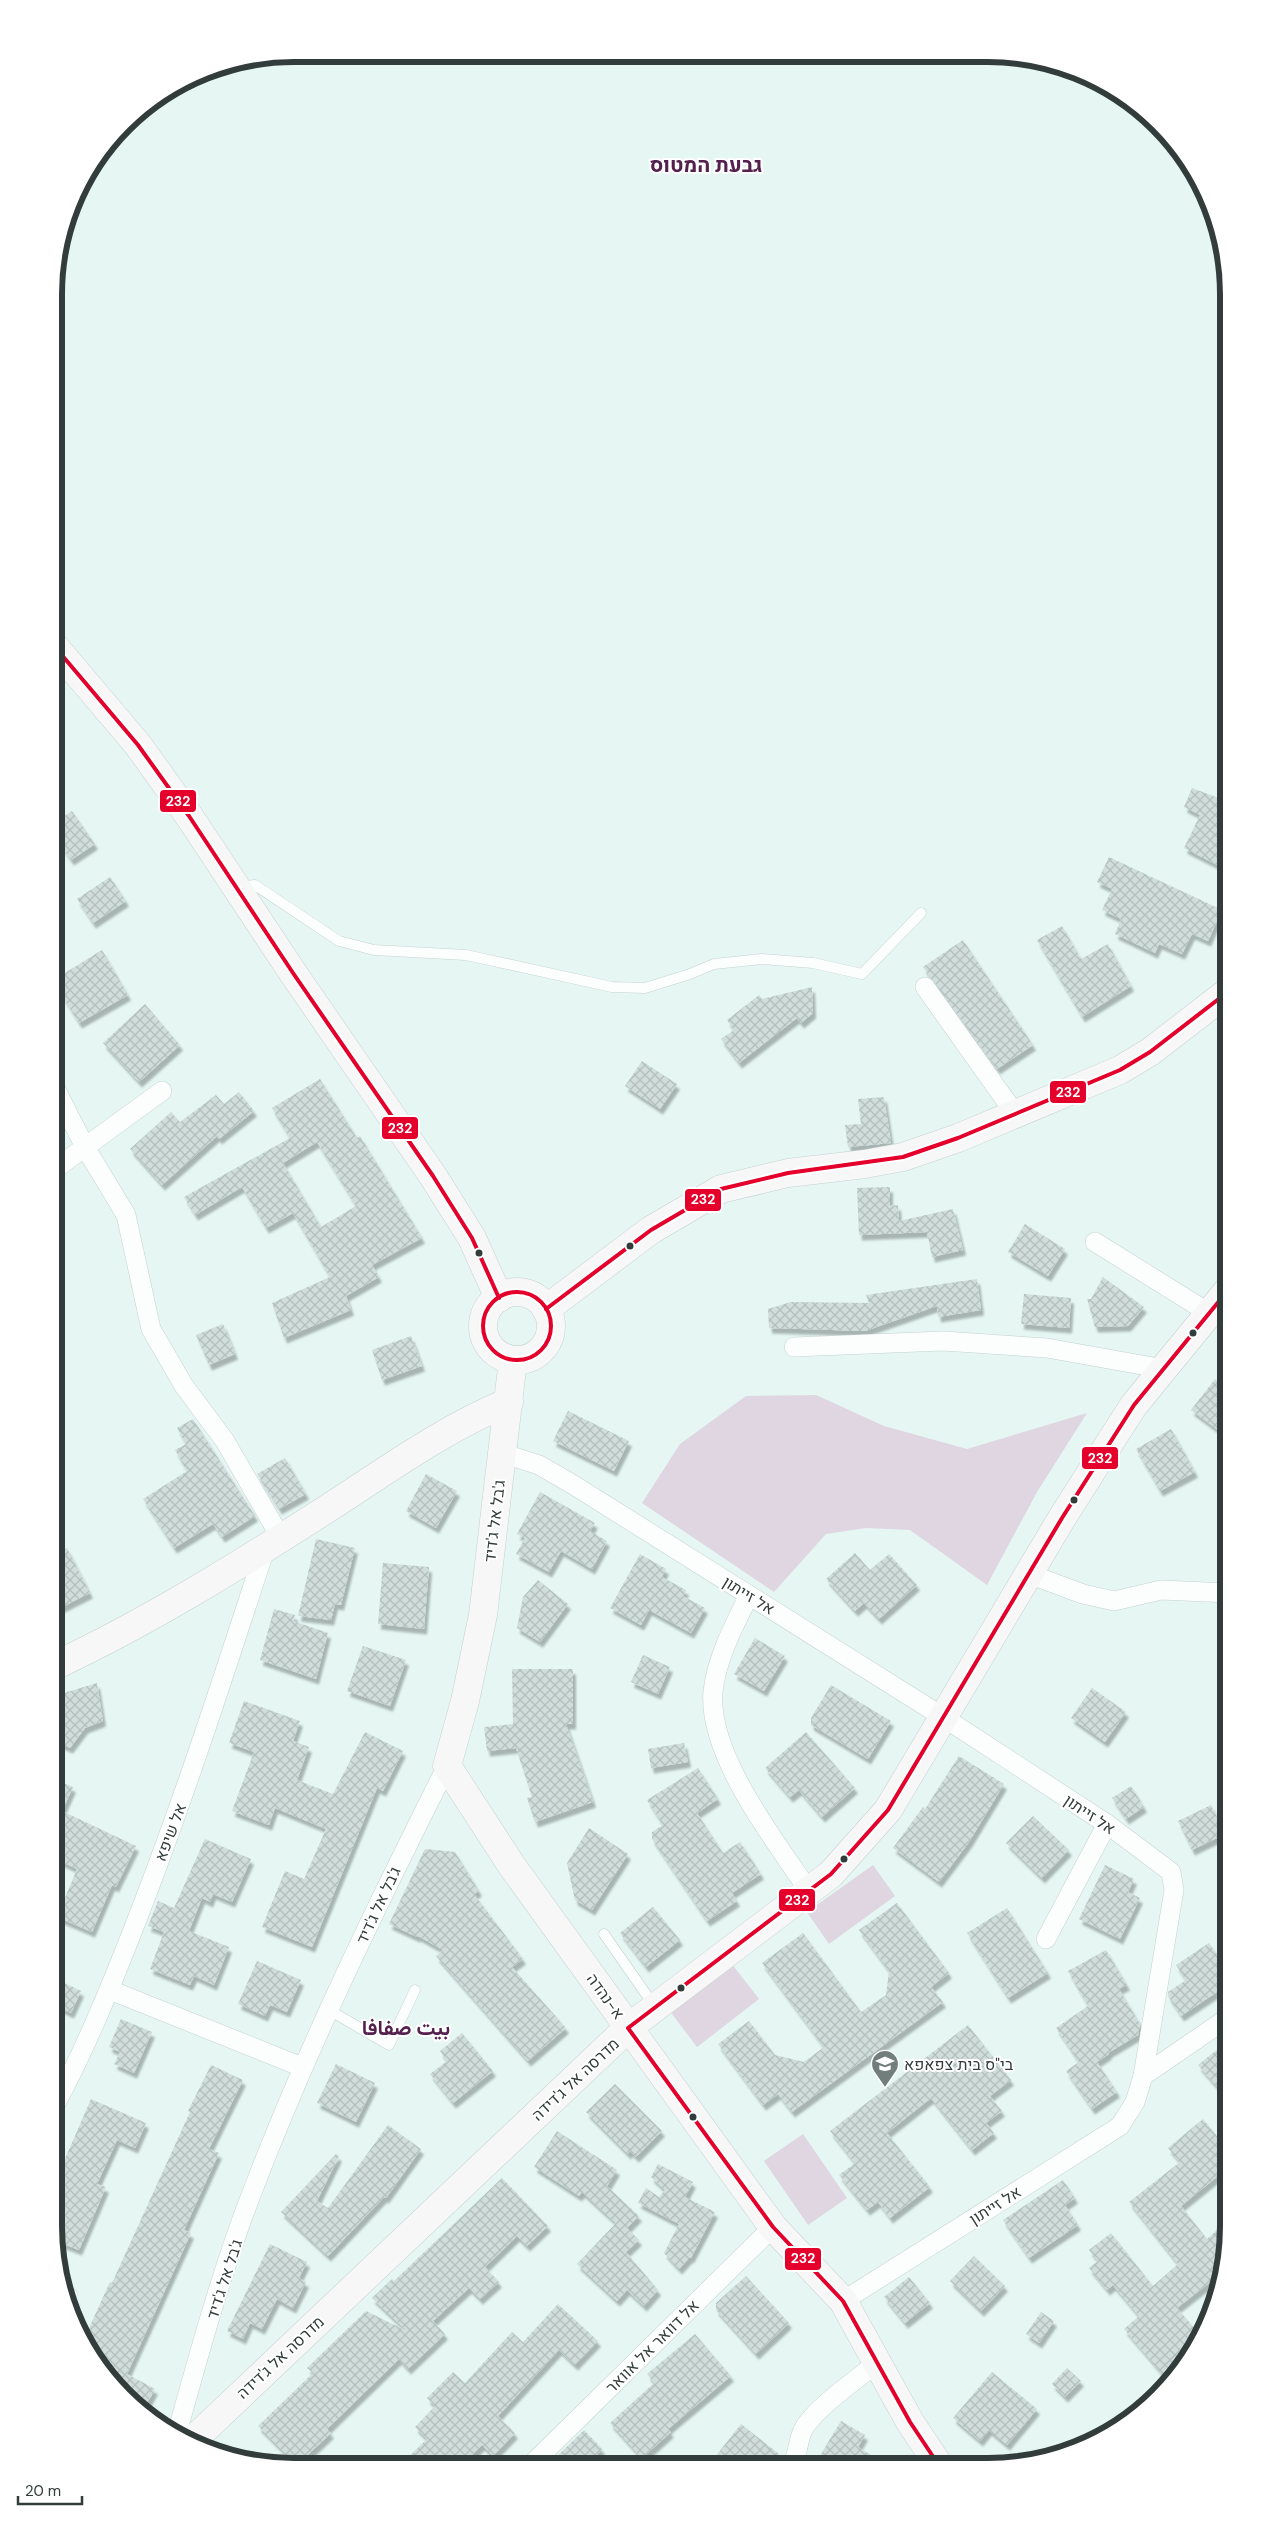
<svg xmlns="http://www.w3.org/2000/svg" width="1283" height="2521" viewBox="0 0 1283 2521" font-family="'DM Sans',Vazirmatn,Heebo,sans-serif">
  <defs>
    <pattern id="building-cross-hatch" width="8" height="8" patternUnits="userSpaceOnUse" patternTransform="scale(1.25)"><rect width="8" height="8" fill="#d0dddb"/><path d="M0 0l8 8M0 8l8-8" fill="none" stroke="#b3bfbd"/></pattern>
    <filter id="shadow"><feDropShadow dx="3" dy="5.5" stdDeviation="1" flood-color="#0004"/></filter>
  </defs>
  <rect width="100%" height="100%" fill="#e5f6f3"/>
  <g fill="#dfd6e2">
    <path d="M816,1395L884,1426L967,1449L1087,1413L1037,1492L987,1585L910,1530L866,1528L826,1534L774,1592L642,1503L680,1444L746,1396Z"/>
    <path d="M873,1865L895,1896L829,1944L807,1912Z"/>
    <path d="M731,1963L759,1999L697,2047L669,2010Z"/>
    <path d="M803,2134L847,2198L808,2225L764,2161Z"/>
  </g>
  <g fill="url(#building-cross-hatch)" fill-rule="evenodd" filter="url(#shadow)">
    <path d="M1192,788L1229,802V871L1184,848L1200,815L1184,807Z"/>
    <path d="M72,811L95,844L71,860L55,837V822Z"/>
    <path d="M1109,857L1222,910L1208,941L1192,934L1182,954L1159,944L1155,953L1115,934L1121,919L1102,910L1112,889L1097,882Z"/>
    <path d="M110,877L126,901L93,923L77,899Z"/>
    <path d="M1062,926L1081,959L1108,944L1131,986L1082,1017L1037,940Z"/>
    <path d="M963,940L1033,1045L997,1069L923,967Z"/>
    <path d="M102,950L128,995L79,1023L55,984V979Z"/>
    <path d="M812,987L813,1013L801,1023L797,1018L739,1063L721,1039L734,1030L727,1020L759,995L762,999Z"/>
    <path d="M145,1004L180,1045L139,1082L103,1043Z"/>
    <path d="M642,1061L677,1084L660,1109L625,1086Z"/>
    <path d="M320,1079L357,1138L360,1136L422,1238L372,1265L379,1277L346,1296L351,1310L284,1338L272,1303L330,1277L293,1213L266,1228L242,1187L195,1215L184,1197L290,1138L272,1108ZM317,1142L356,1206L321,1227L283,1163Z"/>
    <path d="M239,1092L254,1111L219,1139L217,1136L162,1185L130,1149L171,1112L180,1122L216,1095L224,1104Z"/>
    <path d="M884,1097L891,1143L848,1147L845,1125L861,1124L858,1099Z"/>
    <path d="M890,1187V1206L898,1205L899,1221L953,1209L963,1250L932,1257L927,1232L859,1235L857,1188Z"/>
    <path d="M1025,1224L1065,1249L1048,1276L1008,1252Z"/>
    <path d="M1103,1277L1144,1307L1128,1326L1095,1327L1087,1299H1091Z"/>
    <path d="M977,1279L981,1310L938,1317L937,1306L865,1331L769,1328L768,1309L791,1302L869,1303L866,1295Z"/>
    <path d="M1024,1294L1071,1298L1069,1328L1021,1324Z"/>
    <path d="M223,1324L235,1354L209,1365L196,1335Z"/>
    <path d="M411,1336L422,1366L382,1380L372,1350Z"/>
    <path d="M1215,1379L1229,1389V1416L1218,1430L1191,1410Z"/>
    <path d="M568,1411L629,1441L614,1471L553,1441Z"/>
    <path d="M193,1419L255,1516L222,1537L213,1524L174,1548L143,1499L187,1471L175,1450L186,1444L177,1428Z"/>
    <path d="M1171,1429L1195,1472L1160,1491L1136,1449Z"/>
    <path d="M285,1458L306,1494L279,1509L257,1474Z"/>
    <path d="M426,1474L457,1491L436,1528L406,1511Z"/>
    <path d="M540,1492L595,1523L590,1531L607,1541L592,1569L561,1551L549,1572L516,1554L525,1538L517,1534Z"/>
    <path d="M316,1539L355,1548L341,1605L335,1604L331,1620L298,1616Z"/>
    <path d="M67,1548L90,1593L54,1611V1554Z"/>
    <path d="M855,1553L870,1570L889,1554L917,1585L879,1619L864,1603L855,1611L826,1579Z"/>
    <path d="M640,1554L666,1569L662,1577L686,1590L683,1596L705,1608L691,1633L649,1610L641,1625L610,1608Z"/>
    <path d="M383,1563L429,1567L424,1629L378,1624Z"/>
    <path d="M538,1580L568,1604L540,1642L517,1628L523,1597Z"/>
    <path d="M274,1609L295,1615L293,1621L328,1633L316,1679L260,1660Z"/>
    <path d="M755,1638L785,1656L764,1691L734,1674Z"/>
    <path d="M363,1646L406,1660L390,1706L347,1691Z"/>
    <path d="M643,1655L670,1667L658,1694L631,1682Z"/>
    <path d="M512,1669H573V1724H566L593,1802L535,1822L527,1798L532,1797L516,1748L487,1751L484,1727L513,1724Z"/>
    <path d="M97,1683L103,1721L85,1728L70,1748L54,1741V1696Z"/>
    <path d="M831,1685L891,1721L868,1759L811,1725V1718Z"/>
    <path d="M1092,1688L1126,1712L1105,1742L1071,1718Z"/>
    <path d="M244,1701L300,1721L293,1741L309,1747L297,1780L333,1794L365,1732L403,1751L383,1791L377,1788L312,1947L262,1927L285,1871L304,1879L326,1829L275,1808L269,1825L232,1811L254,1752L229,1743Z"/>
    <path d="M806,1732L855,1788L822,1817L799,1790L790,1797L765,1768Z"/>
    <path d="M684,1743L688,1762L651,1768L648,1749Z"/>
    <path d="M959,1756L1004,1784L969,1842L939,1882L893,1848L923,1807L925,1809Z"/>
    <path d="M698,1768L718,1799L697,1813L723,1853L740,1842L761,1874L732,1893L737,1901L707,1921L652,1839V1832L663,1825L647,1800Z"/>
    <path d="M54,1779L73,1787L62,1811L136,1846L116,1887L112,1885L92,1932L57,1917L77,1869L54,1858Z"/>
    <path d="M1131,1786L1144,1807L1126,1819L1112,1798Z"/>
    <path d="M1211,1805L1225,1834L1192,1850L1178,1821Z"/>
    <path d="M1033,1816L1069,1850L1042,1878L1006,1843Z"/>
    <path d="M589,1828L628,1854L592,1910L575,1900L567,1863Z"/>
    <path d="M205,1839L251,1859L232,1902L213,1894L210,1902L202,1898L189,1931L229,1947L214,1985L194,1976L190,1985L150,1969L164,1932L148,1926L158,1901L174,1908Z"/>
    <path d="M425,1849L455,1852L479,1891L474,1894L523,1959L512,1967L566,2028L528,2061L436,1956L443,1950L418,1936L417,1937L389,1924Z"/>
    <path d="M1105,1865L1134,1879L1128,1892L1140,1898L1120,1939L1079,1919Z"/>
    <path d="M897,1903L949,1973L931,1987L943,2002L792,2112L778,2094L763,2105L718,2044L749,2021L775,2055L804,2062L824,2047L762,1963L803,1933L861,2012L886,1995L889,1971L859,1930Z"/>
    <path d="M653,1907L680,1940L646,1967L620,1933Z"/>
    <path d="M1007,1908L1048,1973L1008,1998L967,1933Z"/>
    <path d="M1209,1943L1229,1971V1984L1181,2016L1168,1996V1992L1186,1980L1176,1965Z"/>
    <path d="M1106,1950L1127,1985L1119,1989L1140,2024L1138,2035L1108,2053L1109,2054L1097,2062L1117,2092L1092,2109L1066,2071L1079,2062L1056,2028L1088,2006L1068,1971Z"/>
    <path d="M257,1961L301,1980L287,2012L270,2005L265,2016L238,2004Z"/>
    <path d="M54,1978L81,1991L71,2013L54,2005Z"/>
    <path d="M121,2019L152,2032L134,2073L114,2064L120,2052L109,2047Z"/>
    <path d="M968,2025L1011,2080L990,2096L1002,2111L986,2123L994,2133L972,2150L931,2098L887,2133L930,2187L890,2218L878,2202L867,2210L839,2175L855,2163L830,2131Z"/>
    <path d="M462,2033L493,2071L453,2103L430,2074L447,2061L440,2051Z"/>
    <path d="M1229,2040V2077L1217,2087L1198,2065Z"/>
    <path d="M336,2064L375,2083L356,2122L317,2103Z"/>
    <path d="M211,2065L243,2080L209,2149L219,2153L184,2230L191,2233L127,2374L155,2389L143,2411L135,2407L94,2360L84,2339L110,2282L112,2283L190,2112L188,2111Z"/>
    <path d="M615,2084L662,2131L636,2157L630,2151L628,2154L586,2112Z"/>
    <path d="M91,2099L146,2123L135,2148L117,2140L97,2184L106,2187L79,2250L56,2241L54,2227V2165L61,2168Z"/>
    <path d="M1203,2119L1229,2151V2167L1181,2206L1207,2239L1229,2219V2243L1222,2273L1177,2308L1201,2336L1179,2373L1170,2383L1124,2329L1139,2316L1113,2285L1107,2290L1089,2268L1098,2261L1089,2250L1111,2233L1153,2286L1178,2264L1129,2202L1180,2162L1168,2148Z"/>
    <path d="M388,2125L421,2149L386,2198L384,2197L328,2256L281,2212L336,2154L339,2156L317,2201L328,2208Z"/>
    <path d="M557,2131L617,2170L607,2186L639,2216L627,2228L639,2240L626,2252L658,2290L644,2306L627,2290L617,2301L577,2264L616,2223L582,2192L579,2196L534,2167Z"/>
    <path d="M658,2164L693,2182L685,2197L715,2212L691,2258L690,2257L679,2269L664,2253L679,2224L638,2203L646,2188L659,2197L665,2190L651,2177Z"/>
    <path d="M502,2178L548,2226L527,2246L517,2236L485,2267L499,2282L480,2299L469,2288L433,2321L445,2334L408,2369L399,2359L327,2429L331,2433L297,2465L258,2426L313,2373L307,2368L366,2311L407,2331L372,2298L392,2279L394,2281Z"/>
    <path d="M1063,2180L1075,2198L1065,2205L1078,2225L1029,2258L1003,2220Z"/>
    <path d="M270,2244L307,2262L299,2278L306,2282L293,2308L277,2299L262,2329L250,2323L243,2339L227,2331Z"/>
    <path d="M974,2256L1005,2286L981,2311L950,2281Z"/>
    <path d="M746,2276L789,2323L756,2354L716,2310V2303Z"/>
    <path d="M909,2277L930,2303L905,2323L884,2297Z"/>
    <path d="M558,2304L598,2341L575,2365L559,2350L498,2416L515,2433L493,2456L482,2445L461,2466H399L427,2439L415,2427L435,2406L427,2398L453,2372L465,2383L512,2332L523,2342Z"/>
    <path d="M1041,2312L1054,2321L1039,2343L1026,2334Z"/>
    <path d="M695,2334L731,2376L668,2429L671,2432L642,2458L610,2423L654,2383L647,2374Z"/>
    <path d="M1067,2368L1081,2381L1065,2397L1052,2384Z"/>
    <path d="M992,2372L1037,2409L1007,2445L989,2430L980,2441L953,2418Z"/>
    <path d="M841,2421L865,2435L858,2447L891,2467H813Z"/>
    <path d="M741,2424L779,2454L769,2467L708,2466Z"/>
    <path d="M584,2430L602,2449L594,2458L601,2466H547Z"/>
  </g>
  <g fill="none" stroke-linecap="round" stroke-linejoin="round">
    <defs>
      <g id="lane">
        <path d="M238,887L255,885L339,941L374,950L466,955L612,987L645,988L690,974L714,964L762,959L813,963L862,974L921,913"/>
        <path d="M604,1934L655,2007"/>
        <path d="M329,2010L389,2045L415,1990"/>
        <path d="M64,2290L72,2294"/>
      </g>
      <g id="street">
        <path d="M925,987L1016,1115"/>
        <path d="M55,1088L85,1147L126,1215L151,1329L184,1386L225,1441L281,1538"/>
        <path d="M55,1169L162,1091"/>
        <path d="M1095,1242L1209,1313"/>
        <path d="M794,1347L943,1341L1047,1348L1164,1369"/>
        <path d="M502,1453L539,1465L572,1484L943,1717L1107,1824L1171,1872L1174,1890L1143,2076L1135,2102L1120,2126L843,2301"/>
        <path d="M1029,1574L1083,1594L1114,1601L1161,1590L1229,1593"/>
        <path d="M749,1595C734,1626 717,1657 713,1691C707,1754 775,1841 809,1891"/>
        <path d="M1046,1939L1107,1824"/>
        <path d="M110,1990L302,2067"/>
        <path d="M1143,2076L1229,2017"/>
        <path d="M54,2107C87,2046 113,1981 138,1917C185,1796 225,1672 265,1549"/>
        <path d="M177,2433C199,2354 221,2273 251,2195C307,2048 376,1907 447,1766"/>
        <path d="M530,2466L773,2227"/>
        <path d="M792,2467C798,2454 798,2440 803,2430C813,2410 858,2378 877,2363"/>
      </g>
      <g id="secondary">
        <path d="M55,647L138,745L189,816L293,973L433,1176L472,1238L499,1298"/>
        <circle cx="517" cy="1326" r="34"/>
        <path d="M546,1309L651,1230L721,1189L788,1173L865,1164L903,1157L958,1138L1120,1070L1150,1052L1229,991"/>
        <path d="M513,1360L483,1615L465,1701L447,1766L512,1866L773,2227L843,2301L910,2422L940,2467"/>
        <path d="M54,1666C150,1621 241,1564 330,1507C387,1470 445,1428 509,1402"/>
        <path d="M191,2442L628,2028L831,1874L888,1810L1062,1518L1114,1436L1134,1405L1229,1289"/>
      </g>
    </defs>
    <use href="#lane" stroke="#c5d2d0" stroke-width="11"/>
    <use href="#street" stroke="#c5d2d0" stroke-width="20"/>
    <use href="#secondary" stroke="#c5d2d0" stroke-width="29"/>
    <use href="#lane" stroke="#fbfefd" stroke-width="10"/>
    <use href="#street" stroke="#fbfefd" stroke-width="19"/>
    <use href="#secondary" stroke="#f7f7f8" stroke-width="28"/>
    <defs>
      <g id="bus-1">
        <path d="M55,647L138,745L189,816L293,973L433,1176L472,1238L499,1298"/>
        <circle cx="517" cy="1326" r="34"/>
        <path d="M546,1309L651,1230L721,1189L788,1173L903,1157L958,1138L1120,1070L1150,1052L1229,991"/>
        <path d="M940,2467L910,2422L843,2301L773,2227L628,2028L831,1874L888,1810L1062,1518L1134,1405L1229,1289"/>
      </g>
    </defs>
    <use href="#bus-1" stroke="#fff" stroke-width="8"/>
    <use href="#bus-1" stroke="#e4002b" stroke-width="4"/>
  </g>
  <defs>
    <symbol id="school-pin" viewBox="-11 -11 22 30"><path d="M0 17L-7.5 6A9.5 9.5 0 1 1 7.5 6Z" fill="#717e7b" stroke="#fff"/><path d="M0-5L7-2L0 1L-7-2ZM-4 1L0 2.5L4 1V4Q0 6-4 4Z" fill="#fff"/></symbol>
  </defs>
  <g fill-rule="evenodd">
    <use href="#school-pin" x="869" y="2048" width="32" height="43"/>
  </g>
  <g fill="#323d3b" stroke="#fff" stroke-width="2">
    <circle cx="630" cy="1246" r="4.5"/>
    <circle cx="479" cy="1253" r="4.5"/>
    <circle cx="1193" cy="1333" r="4.5"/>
    <circle cx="1074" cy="1500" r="4.5"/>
    <circle cx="844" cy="1859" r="4.5"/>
    <circle cx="681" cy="1988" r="4.5"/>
    <circle cx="693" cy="2117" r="4.5"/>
  </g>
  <g text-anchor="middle" stroke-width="4" stroke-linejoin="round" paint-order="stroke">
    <g font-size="16" fill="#323d3b" stroke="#fff">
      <text transform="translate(494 1521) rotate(-83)" y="6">ג'בל אל ג'דיד</text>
      <text transform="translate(749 1595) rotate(32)" y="6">אל זייתון</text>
      <text transform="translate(1090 1814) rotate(34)" y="6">אל זייתון</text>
      <text transform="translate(170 1832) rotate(-69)" y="6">אל שיפא</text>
      <text transform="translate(378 1905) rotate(-65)" y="6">ג'בל אל ג'דיד</text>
      <text transform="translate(606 1996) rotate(54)" y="6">א-נהדה</text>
      <text transform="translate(575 2079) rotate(-43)" y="6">מדרסה אל ג'דידה</text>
      <text transform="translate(995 2205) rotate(-32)" y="6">אל זייתון</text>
      <text transform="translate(224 2279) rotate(-72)" y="6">ג'בל אל ג'דיד</text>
      <text transform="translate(652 2346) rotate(-45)" y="6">אל דוואר אל אוואר</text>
      <text transform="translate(280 2357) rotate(-43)" y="6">מדרסה אל ג'דידה</text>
    </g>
    <g font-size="16" fill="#323d3b" stroke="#fff" text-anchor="start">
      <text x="904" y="2070">בי"ס בית צפאפא</text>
    </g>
    <g font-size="21" font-weight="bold" fill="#54214f" stroke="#fff">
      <text x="706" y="172">גבעת המטוס</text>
      <text x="406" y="2035">بيت صفافا</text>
    </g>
  </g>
  <path d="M0 0H1283V2521H0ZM294 62H988A232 232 0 0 1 1220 294V2226A232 232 0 0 1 988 2458H294A232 232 0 0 1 62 2226V294A232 232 0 0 1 294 62Z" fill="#fff" fill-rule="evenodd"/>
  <path fill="none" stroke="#323d3b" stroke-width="6" d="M294 62H988A232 232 0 0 1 1220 294V2226A232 232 0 0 1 988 2458H294A232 232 0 0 1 62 2226V294A232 232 0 0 1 294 62Z"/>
  <g stroke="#fff" stroke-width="2">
    <rect x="159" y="789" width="38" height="24" rx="5" fill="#e4002b"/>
    <rect x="1049" y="1080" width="38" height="24" rx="5" fill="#e4002b"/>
    <rect x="381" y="1116" width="38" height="24" rx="5" fill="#e4002b"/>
    <rect x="684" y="1188" width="38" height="24" rx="5" fill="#e4002b"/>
    <rect x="1081" y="1446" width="38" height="24" rx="5" fill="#e4002b"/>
    <rect x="778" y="1888" width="38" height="24" rx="5" fill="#e4002b"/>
    <rect x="784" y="2247" width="38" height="24" rx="5" fill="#e4002b"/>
  </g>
  <g font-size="14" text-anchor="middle" font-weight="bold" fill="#fff">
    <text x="178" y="806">232</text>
    <text x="1068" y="1097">232</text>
    <text x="400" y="1133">232</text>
    <text x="703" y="1204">232</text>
    <text x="1100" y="1463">232</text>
    <text x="797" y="1905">232</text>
    <text x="803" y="2263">232</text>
  </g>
  <path d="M18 2496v8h64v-8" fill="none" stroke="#323d3b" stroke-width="2.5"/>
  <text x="25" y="2496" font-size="15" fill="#323d3b" stroke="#ffffff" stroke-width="4" paint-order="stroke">20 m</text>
</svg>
